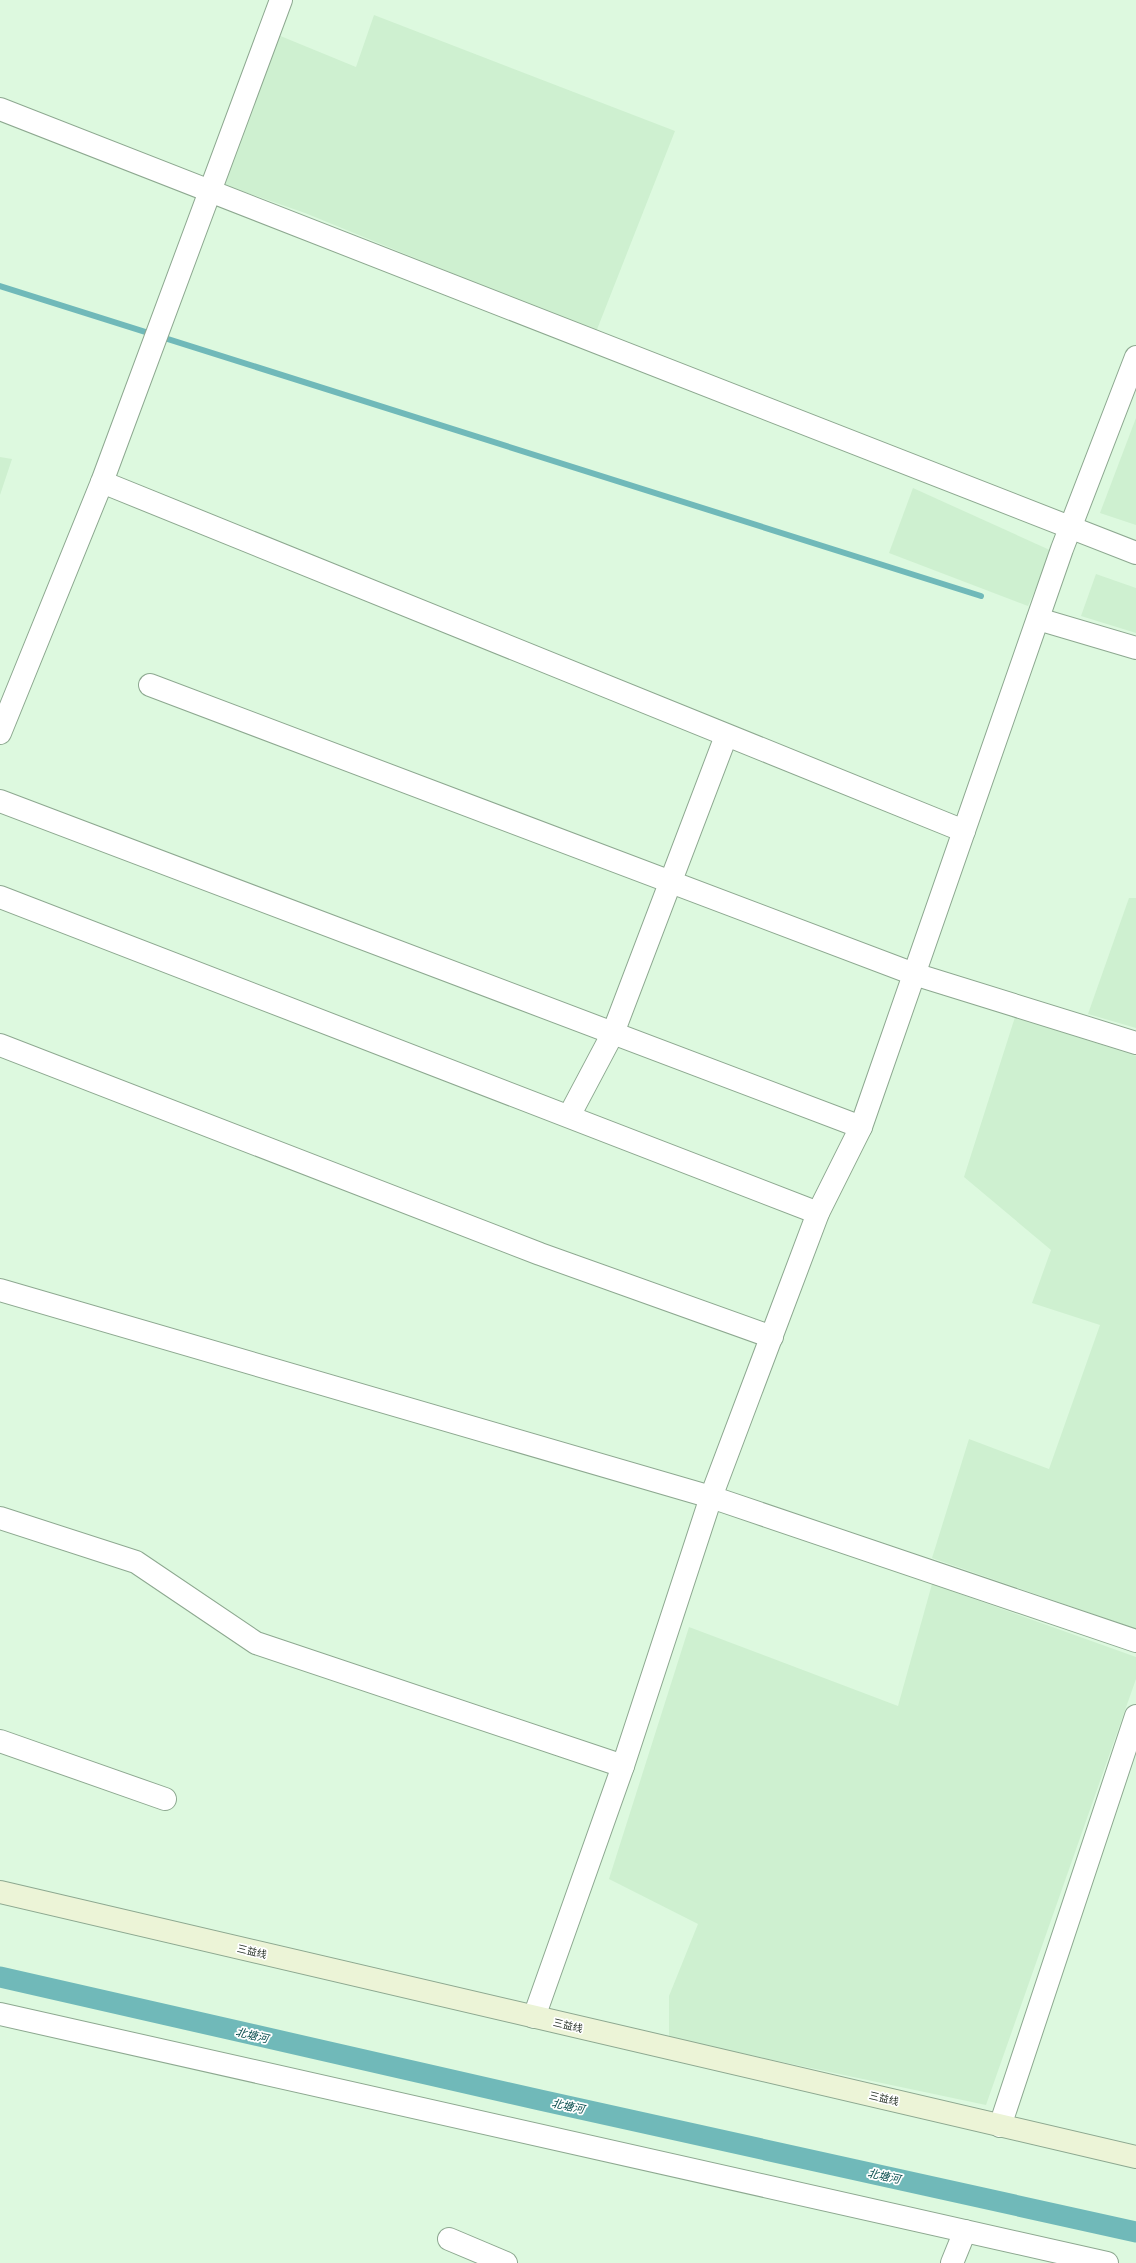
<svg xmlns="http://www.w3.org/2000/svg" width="1136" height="2263" viewBox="0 0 1136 2263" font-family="Commissioner,'Noto Sans SC',sans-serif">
  <rect width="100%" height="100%" fill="#ddf9df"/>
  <g fill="#cef0d0">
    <path d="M374,15L675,131L596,332L305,213L224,185L278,35L356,67Z"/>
    <path d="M1136,418V525L1100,513Z"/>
    <path d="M0,457L12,459L0,495Z"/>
    <path d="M913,488L1052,551L1028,606L889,553Z"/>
    <path d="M1096,574L1136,588V633L1081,616Z"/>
    <path d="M1129,898H1136V1028L1088,1014Z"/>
    <path d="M1015,1017L1136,1056V1629L932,1558L969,1439L1049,1469L1100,1325L1032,1303L1051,1250L964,1177Z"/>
    <path d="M932,1584L1136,1657V1679L986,2105L669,2038V1996L698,1924L609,1879L689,1627L898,1706Z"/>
  </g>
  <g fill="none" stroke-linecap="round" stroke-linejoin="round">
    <path stroke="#70b9b9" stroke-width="6" d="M0,286L981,596"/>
    <path stroke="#70b9b9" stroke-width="21" d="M0,1977L540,2100L1136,2232"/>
    <defs>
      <g id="street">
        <path d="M0,109L1136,553"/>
        <path d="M102,482L964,831"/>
        <path d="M1038,619L1136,648"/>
        <path d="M150,685L914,974L1136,1043"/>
        <path d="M0,733L102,482L281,0"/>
        <path d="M0,801L861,1127"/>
        <path d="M0,897L818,1213"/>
        <path d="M0,1045L540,1254L772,1337"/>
        <path d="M569,1116L613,1033L726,736"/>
        <path d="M0,1290L711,1497L1136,1641"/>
        <path d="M0,1518L136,1562L256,1643L623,1766"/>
        <path d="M0,1741L165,1799"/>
        <path d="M0,2014L1107,2263"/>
        <path d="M534,2017L623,1766L711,1497L818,1213L861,1127L1062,549L1136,357"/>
        <path d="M1000,2126L1136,1716"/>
        <path d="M449,2239L506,2263"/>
        <path d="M952,2263L965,2231"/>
      </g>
      <path id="secondary" d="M0,1892L1136,2157"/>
    </defs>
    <use href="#street" stroke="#8da890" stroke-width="24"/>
    <use href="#secondary" stroke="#8da890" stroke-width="24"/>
    <use href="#street" stroke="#fff" stroke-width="22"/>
    <use href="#secondary" stroke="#ecf4d7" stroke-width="22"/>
  </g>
  <g text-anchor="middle" stroke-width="3.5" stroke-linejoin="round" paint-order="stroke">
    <g font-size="10" fill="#202b21" stroke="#fff">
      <text transform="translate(252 1951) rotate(13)" y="4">三益线</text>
      <text transform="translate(568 2025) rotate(13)" y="4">三益线</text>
      <text transform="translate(884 2098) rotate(13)" y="4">三益线</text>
    </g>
    <g font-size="11" font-style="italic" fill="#0a4e4f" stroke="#fff">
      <text transform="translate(252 2035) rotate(13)" y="4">北塘河</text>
      <text transform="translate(568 2106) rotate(12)" y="4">北塘河</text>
      <text transform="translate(884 2176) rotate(12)" y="4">北塘河</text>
    </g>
  </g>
</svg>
